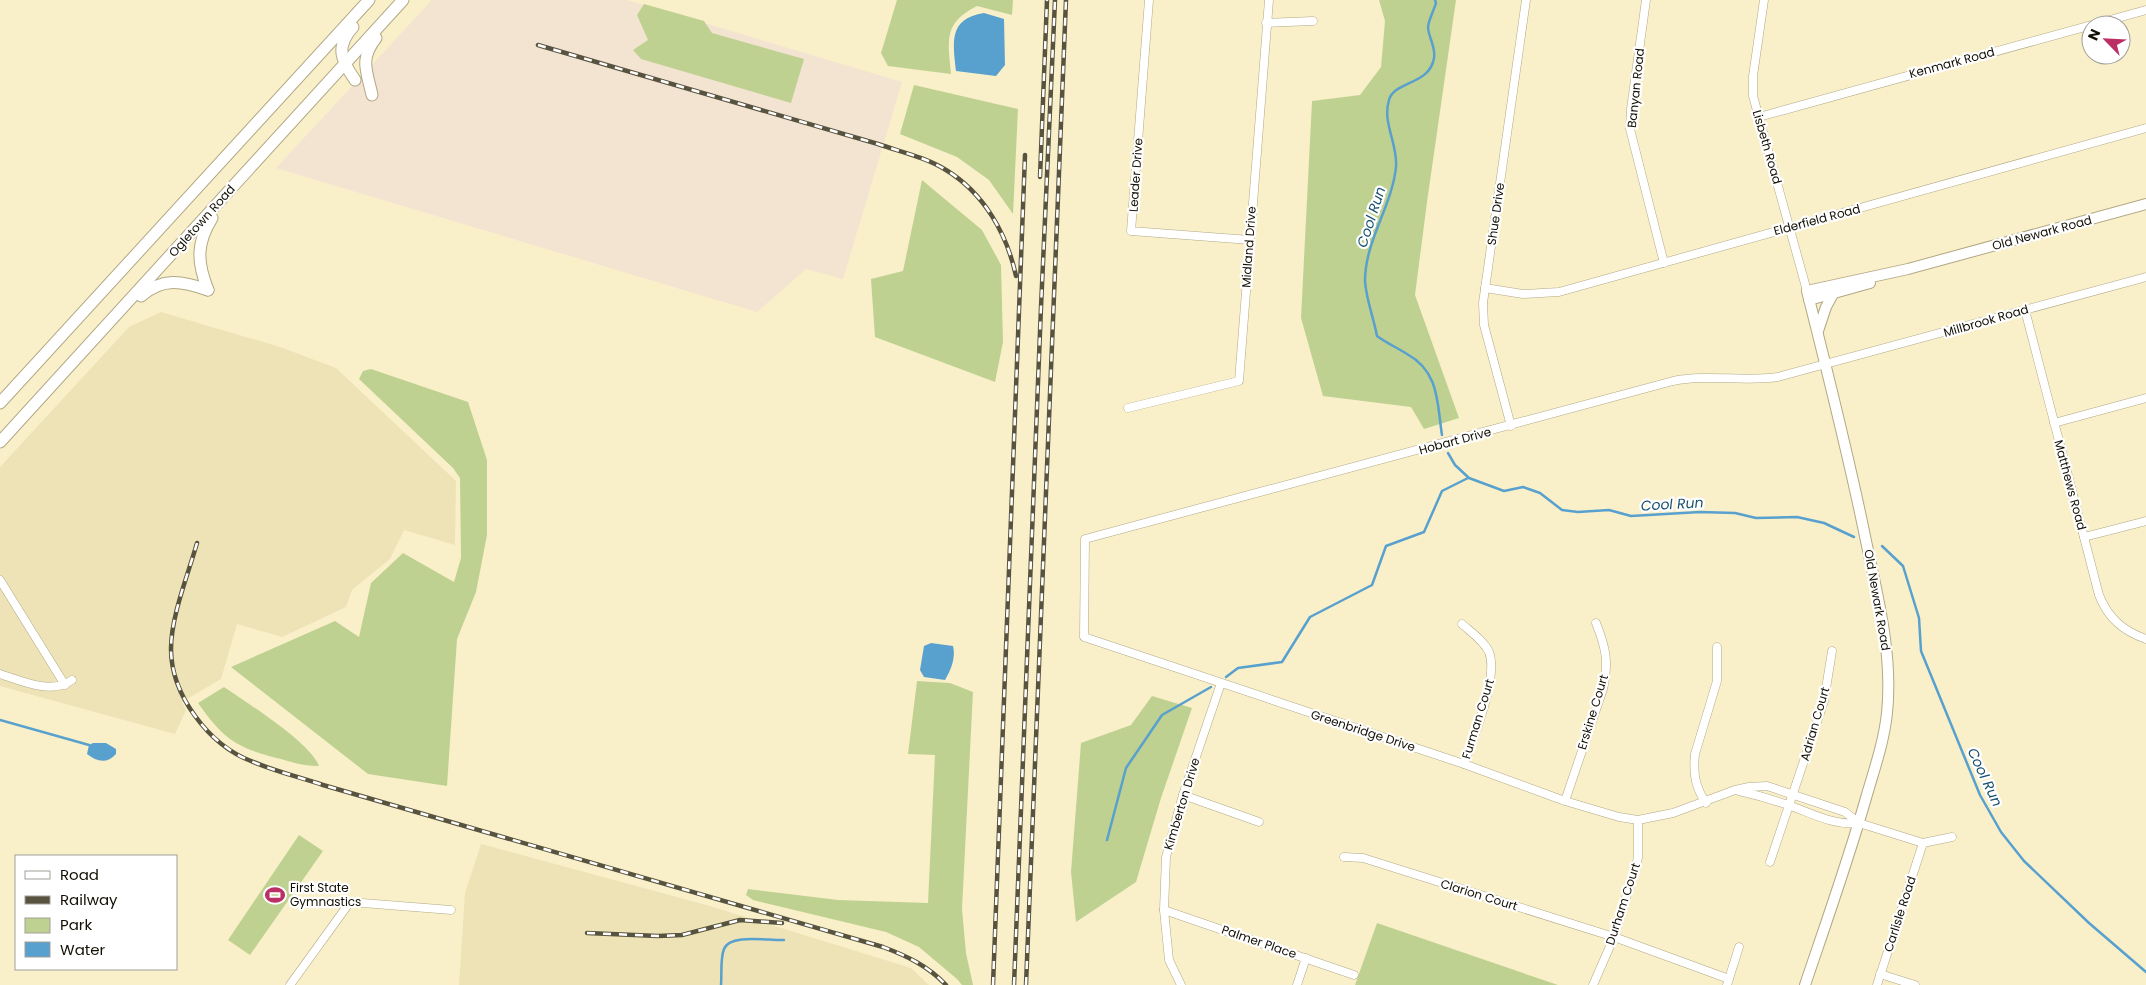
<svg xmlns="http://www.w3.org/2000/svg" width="2146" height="985" viewBox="0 0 2146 985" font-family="Poppins,sans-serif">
  <rect width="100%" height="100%" fill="#f9f0ca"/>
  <path fill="#f3e3d1" d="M432,0H627L902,82L843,279L806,269L757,312L276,168Z"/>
  <g fill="#eee3b6">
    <path d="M161,312L280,347L336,368L456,481L455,545L404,530L390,559L352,590L346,607L282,637L237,624L221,679L182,702L186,710L175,734L0,686V467L129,327Z"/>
    <path d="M481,844L710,906L911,968L929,985H459L465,893Z"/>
  </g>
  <g fill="#bfd190">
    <path d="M897,0H1013L1012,15L977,6C943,23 948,40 951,74L888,66L881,53Z"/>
    <path d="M1379,0H1456L1427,202L1415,295L1459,418L1424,429L1411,407L1323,396L1301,318L1312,101L1360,95L1381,67L1385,21Z"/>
    <path d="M644,4L704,21L712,33L804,59L791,103L641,59L633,50L648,40L637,15Z"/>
    <path d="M914,85L1018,109L1013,214L989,180L957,157L900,134Z"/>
    <path d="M922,180L982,230L1001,265L1003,342L995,382L875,337L871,279L903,271Z"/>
    <path d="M371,369L468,402L487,460V535L476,592L457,639L447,786L368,774L231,667L335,621L359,637L371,583L403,553L454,582L461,558L460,478L453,468L359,379L363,371Z"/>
    <path d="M917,681L950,683L973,692L962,909L966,953L973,985H962L957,979L919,947L886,932L753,900L746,895L748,889L838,900L928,903L935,755L908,754Z"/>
    <path d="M224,687C247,703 310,742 319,766C305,766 294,763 281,759C237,748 224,740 198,703Z"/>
    <path d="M1152,696L1192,708L1161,798L1136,882L1076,922L1071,872L1081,743L1131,725Z"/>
    <path d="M299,835L323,851L250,955L228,940Z"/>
    <path d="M1377,923L1555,984L1558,985H1355Z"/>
  </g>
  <g fill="#58a0ce">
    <path d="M984,13L1004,19L1005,65L996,76L956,71C953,42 948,19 984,13Z"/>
    <path d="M931,643L953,646C956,657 951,670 945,680L924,677L920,670L924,646Z"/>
    <path d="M93,743H106L116,749V754C107,764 97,762 87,754L89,745Z"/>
  </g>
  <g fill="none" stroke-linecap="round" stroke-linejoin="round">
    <g stroke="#58a0ce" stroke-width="2.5">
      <path d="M1435,0L1436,3C1434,10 1428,21 1428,28C1429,38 1436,48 1434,58C1430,85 1394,81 1389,100C1382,123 1398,144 1396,167C1392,206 1365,241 1365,281C1366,299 1374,319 1377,336C1388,344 1396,347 1407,354C1440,372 1437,404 1442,435"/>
      <path d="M1448,453L1455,465L1469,478L1504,491L1523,487L1540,493L1562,510L1578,512L1609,510L1631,516L1700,512L1735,513L1756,518L1797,517L1824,523L1854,537"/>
      <path d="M1882,546L1903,566L1919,618L1921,651L1980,795L2001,832L2024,861L2089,923L2146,972"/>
      <path d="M1226,677L1238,668L1282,662L1310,617L1372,585L1386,546L1424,532L1442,491L1468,478"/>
      <path d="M0,720L89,745"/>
      <path d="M1107,840L1126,768L1162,715L1211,687"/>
      <path d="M721,985C722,974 720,959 724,949C730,933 769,941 784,940"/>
    </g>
    <defs>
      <g id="street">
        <path d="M1149,0L1131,231L1250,240"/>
        <path d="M1646,0L1631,109L1630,129L1664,263"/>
        <path d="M1764,0L1753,76V96L1807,291"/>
        <path d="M1266,23L1313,21"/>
        <path d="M1759,117L2146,10"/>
        <path d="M1485,288L1523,294L1559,292L2146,128"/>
        <path d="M2025,310L2099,595C2108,618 2123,631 2146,639"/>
        <path d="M1128,408L1239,381L1269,0"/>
        <path d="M2054,423L2146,398"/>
        <path d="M1511,426L1484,325L1483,303L1526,0"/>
        <path d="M2084,537L2146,521"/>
        <path d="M0,580L65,685"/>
        <path d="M1462,624C1471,632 1484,641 1489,652C1499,677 1473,739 1464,764"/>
        <path d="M0,674C21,681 52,695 72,680"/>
        <path d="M1739,791C1757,795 1774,800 1791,806C1813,814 1835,826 1859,823"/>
        <path d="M1183,795L1259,822"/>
        <path d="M1565,801L1603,689C1609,662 1606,648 1596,623"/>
        <path d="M1706,803C1695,787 1693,773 1695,754L1717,681V647"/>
        <path d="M1952,837L1923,843L1859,823L1845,812L1767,786L1749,787L1735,790L1673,813L1638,820L1619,817L1565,801L1464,764L1084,637L1085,539L1673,381C1708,374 1743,382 1778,377L2146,277"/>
        <path d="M1344,857L1363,858L1614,937L1729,979"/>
        <path d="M1770,862L1824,701L1832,651"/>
        <path d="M1164,910L1354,975"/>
        <path d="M1880,974L1915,985"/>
        <path d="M290,985L350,902L451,910"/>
        <path d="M1181,985L1169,960L1164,910L1166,857L1183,795L1221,683"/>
        <path d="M1297,985L1306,958"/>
        <path d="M1593,985L1614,937L1638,858V820"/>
        <path d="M1727,985L1739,947"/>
        <path d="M1877,985L1923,843"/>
      </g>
      <g id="secondary">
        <path d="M1809,300L1870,283"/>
        <path d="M1818,331L1826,307L1833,294"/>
        <path d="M1805,985C1826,923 1848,861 1866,798C1874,770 1884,742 1887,713C1893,655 1878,598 1866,541C1849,457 1828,374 1807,291L1908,269L2146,204"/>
      </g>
      <g id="primary">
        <path d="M353,27C335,47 341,60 355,80"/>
        <path d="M372,95C367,71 359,60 376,38"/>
        <path d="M208,290C197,262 196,244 212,218"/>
        <path d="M141,296C163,277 182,281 208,290"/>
        <path d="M0,403L369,0"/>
        <path d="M0,442L403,0"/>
      </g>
    </defs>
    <use href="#street" stroke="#b2a885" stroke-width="9"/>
    <use href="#secondary" stroke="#b2a885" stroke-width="12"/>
    <use href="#primary" stroke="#b2a885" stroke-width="13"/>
    <use href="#street" stroke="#fff" stroke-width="8"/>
    <use href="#secondary" stroke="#fff" stroke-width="10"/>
    <use href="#primary" stroke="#fff" stroke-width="11"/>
    <defs>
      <g id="rail">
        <path d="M538,45L878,144C901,152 925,157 946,170C984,193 1007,234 1016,276"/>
        <path d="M1040,177L1047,0"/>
        <path d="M197,543C188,575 171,616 171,649C171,695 209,745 251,761C274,771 299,777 323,785L883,947C907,956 928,966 946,985"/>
        <path d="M587,933L658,936L682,935L740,920L782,923"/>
        <path d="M993,985L1025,155"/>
        <path d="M1014,985L1041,307L1055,0"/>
        <path d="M1026,985L1066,0"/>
      </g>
    </defs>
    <use href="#rail" stroke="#58533f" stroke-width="4.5"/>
    <use href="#rail" stroke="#fff" stroke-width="2.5" stroke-dasharray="8" stroke-linecap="butt"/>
  </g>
  <defs>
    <symbol id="stadium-bare" viewBox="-9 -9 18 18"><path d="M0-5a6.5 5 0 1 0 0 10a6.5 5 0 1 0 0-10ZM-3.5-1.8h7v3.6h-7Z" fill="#bb2f65" stroke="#fff" stroke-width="2.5" paint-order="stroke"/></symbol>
  </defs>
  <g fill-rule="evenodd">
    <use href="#stadium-bare" x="261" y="881" width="28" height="28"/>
  </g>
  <g text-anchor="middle" stroke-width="4.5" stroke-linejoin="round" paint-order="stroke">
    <g font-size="12" fill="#120f03" stroke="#fff">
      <text transform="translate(1952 63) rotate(-15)" y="4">Kenmark Road</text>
      <text transform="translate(1636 88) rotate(-84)" y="4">Banyan Road</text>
      <text transform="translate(1767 147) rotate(74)" y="4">Lisbeth Road</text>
      <text transform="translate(1136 175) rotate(-86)" y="4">Leader Drive</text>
      <text transform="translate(1496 214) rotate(-82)" y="4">Shue Drive</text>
      <text transform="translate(1817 220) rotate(-15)" y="4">Elderfield Road</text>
      <text transform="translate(202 221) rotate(-48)" y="4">Ogletown Road</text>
      <text transform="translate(2042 233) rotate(-15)" y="4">Old Newark Road</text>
      <text transform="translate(1249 247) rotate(-86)" y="4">Midland Drive</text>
      <text transform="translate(1986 321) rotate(-16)" y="4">Millbrook Road</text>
      <text transform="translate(1455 441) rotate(-15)" y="4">Hobart Drive</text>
      <text transform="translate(2070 485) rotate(75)" y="4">Matthews Road</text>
      <text transform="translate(1877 600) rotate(80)" y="4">Old Newark Road</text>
      <text transform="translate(1593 712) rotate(-73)" y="4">Erskine Court</text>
      <text transform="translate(1478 719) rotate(-73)" y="4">Furman Court</text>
      <text transform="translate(1815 724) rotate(-74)" y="4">Adrian Court</text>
      <text transform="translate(1363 731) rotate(18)" y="4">Greenbridge Drive</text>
      <text transform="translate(1182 804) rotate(-73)" y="4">Kimberton Drive</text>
      <text transform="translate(1479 895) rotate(17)" y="4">Clarion Court</text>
      <text transform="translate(1623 904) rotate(-72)" y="4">Durham Court</text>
      <text transform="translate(1900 914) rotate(-72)" y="4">Carlisle Road</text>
      <text transform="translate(1259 942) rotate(19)" y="4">Palmer Place</text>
    </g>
    <g font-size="12" fill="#120f03" stroke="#fff" text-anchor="start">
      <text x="290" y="892">First State<tspan x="290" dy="14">Gymnastics</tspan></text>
    </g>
    <g font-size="14" font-style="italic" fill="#195070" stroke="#fff">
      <text transform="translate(1371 217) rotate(-72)" y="5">Cool Run</text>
      <text transform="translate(1672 504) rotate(-3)" y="5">Cool Run</text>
      <text transform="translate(1985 777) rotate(65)" y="5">Cool Run</text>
    </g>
  </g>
  <rect x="15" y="855" width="162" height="115" fill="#ffffff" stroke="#a09f9a"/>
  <rect x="25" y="871" width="25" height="8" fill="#ffffff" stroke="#a09f9a"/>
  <text x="60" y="880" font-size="15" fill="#120f03">Road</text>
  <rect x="25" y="896" width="25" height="8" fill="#58533f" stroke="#a09f9a"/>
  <text x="60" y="905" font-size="15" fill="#120f03">Railway</text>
  <rect x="25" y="918" width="25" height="15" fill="#bfd190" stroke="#a09f9a"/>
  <text x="60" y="930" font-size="15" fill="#120f03">Park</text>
  <rect x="25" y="942" width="25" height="15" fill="#58a0ce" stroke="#a09f9a"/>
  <text x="60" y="955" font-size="15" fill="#120f03">Water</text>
  <g transform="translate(2106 40) rotate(294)"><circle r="24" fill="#ffffff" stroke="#a09f9a"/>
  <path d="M0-4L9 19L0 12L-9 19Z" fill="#bb2f65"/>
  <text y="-8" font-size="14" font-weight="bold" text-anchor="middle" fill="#120f03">N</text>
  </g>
</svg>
